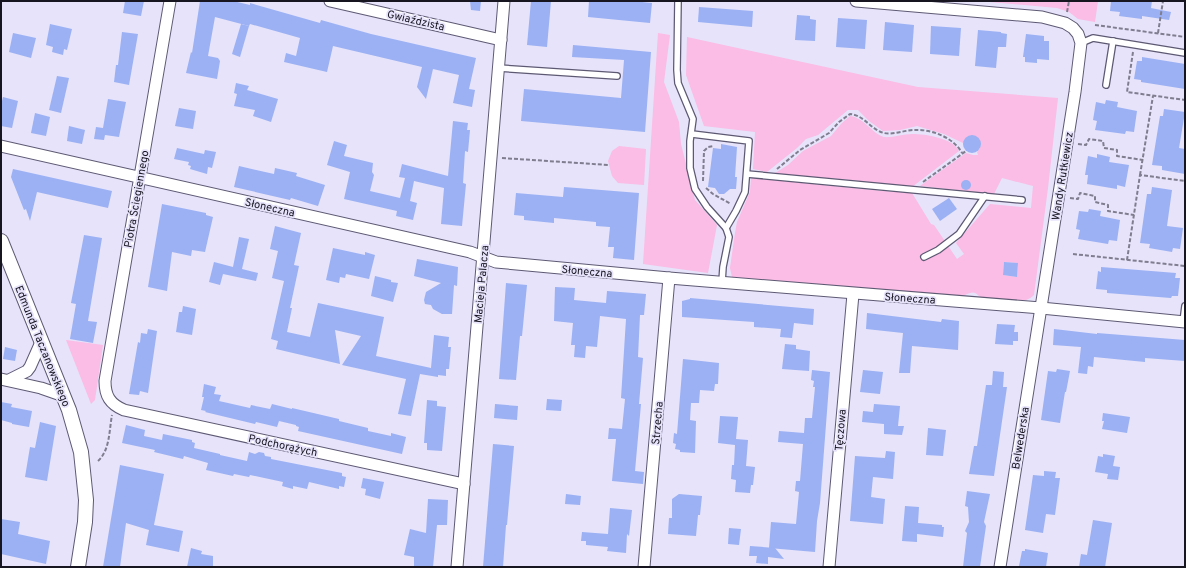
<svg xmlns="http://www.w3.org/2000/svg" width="1186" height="568" viewBox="0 0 1186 568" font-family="Overpass,sans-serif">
  <rect width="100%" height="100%" fill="#e6e3fb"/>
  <g fill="#fbbce5" fill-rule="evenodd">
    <path d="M978,1H1098L1095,22L1078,19L1069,12L1057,8Z"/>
    <path d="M658,33L670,35L664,82L679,122L681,144L695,200L717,225L708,273L643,264Z"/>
    <path d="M687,37L918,87L1058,98L1048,188L1034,295C1032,297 1029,299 1026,300C1020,301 991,300 985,299C974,296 979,288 963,296L732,277L730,268L735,233L737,222L750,192L751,178L883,191L912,193L931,224L934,225L957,259L964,254L956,243L990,204L1031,208L1033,186L1002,178L994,194L920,186L966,153L973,155H978L977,152C985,144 979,134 968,136L963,143L944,134L917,126L900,130L883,131L869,121L858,110H848L818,135L806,139L797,148L767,172L753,169L755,132L704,126L686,75ZM1004,262L1018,263L1017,277L1003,275Z"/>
    <path d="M850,116C865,118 872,134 884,137C891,138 904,134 912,134C925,134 953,138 959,151L912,187L842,179L772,175L788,165L803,151L831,136L841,124Z"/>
    <path d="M619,146L646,149L644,185L618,183L612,176L608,161L612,151Z"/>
    <path d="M66,340L103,345L95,400L91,404Z"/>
  </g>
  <g fill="#9bb1f3">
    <path d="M125,1H144L141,16L123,13Z"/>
    <path d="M200,1H233L250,5V3L320,23L321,20L371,34L476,58L469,89L475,90L472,107L453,103L459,75L433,69L426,99L417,87L422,67L333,46L327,72L284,62L286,53L296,56L300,38L250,24L249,26L215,17L208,56L218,58L220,61L217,79L186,73L191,52L192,53Z"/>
    <path d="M470,1H481L480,11L471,10Z"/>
    <path d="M531,1H551L547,47L527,45Z"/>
    <path d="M589,1H632L652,3L650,23L588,17Z"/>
    <path d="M1111,1H1152L1151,8L1171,12L1169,20L1142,16V19L1119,16L1120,12L1110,11Z"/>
    <path d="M699,7L753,11L752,27L698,22Z"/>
    <path d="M797,15L810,16V19L816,20L815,41L795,40Z"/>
    <path d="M838,18L867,20L865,49L836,47Z"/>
    <path d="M885,22L914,25L912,52L883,50Z"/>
    <path d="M50,24L72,29L67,50L64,49L63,55L52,52L53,47L46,45Z"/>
    <path d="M241,24L249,26L240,57L232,54Z"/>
    <path d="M931,26L961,28L959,56L930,54Z"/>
    <path d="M978,30L1001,32V33L1007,34L1006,47H998L996,68L975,66Z"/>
    <path d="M122,32L138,34L129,85L114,82L116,65H118Z"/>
    <path d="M13,33L36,38L31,58L9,52Z"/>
    <path d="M1026,34L1044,36V41H1049V60L1037,59V63L1025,62V57H1023Z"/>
    <path d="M573,45L651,52L645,132L521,121L524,89L621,98L624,60L572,57Z"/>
    <path d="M1142,57L1185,64V89L1141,82V80L1134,79L1137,61H1142Z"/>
    <path d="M57,76L69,78L61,113L49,110Z"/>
    <path d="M236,83L249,86L247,90L278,99L271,122L253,116L255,110L234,106L237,94L234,93Z"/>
    <path d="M3,97L18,101L12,128L1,126V105Z"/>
    <path d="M108,99L126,102L119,137L105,135L104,140L94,139L96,127L103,128Z"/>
    <path d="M1106,100L1118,102L1117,107L1137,111L1134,132L1126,131L1125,134L1095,130L1097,121L1093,120L1096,102L1105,104Z"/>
    <path d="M179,108L196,111L193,129L175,126Z"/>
    <path d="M1164,109L1185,112L1179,148L1185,149V174L1162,170V166L1152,165L1160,116H1163Z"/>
    <path d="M35,113L50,117L46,136L31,133Z"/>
    <path d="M453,121L468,123L467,130H470L468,152L465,151L463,183L466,184L462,226L441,224L444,188L414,181L410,201L417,203L413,220L396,216L397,211L344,199L350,172L327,165L334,141L347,145L344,156L373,163L372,172L374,175L370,191L400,198L405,178L399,177L402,164L448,176Z"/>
    <path d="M69,126L85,130L82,144L67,141Z"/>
    <circle cx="972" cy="144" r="9"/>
    <path d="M721,144L737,147L735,177H737L736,189H730L724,194H719L715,188L708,187L713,148L721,149Z"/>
    <path d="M177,148L204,154L205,150L216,152L212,168L208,167L207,174L190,169L191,166L188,165L189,162L174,159Z"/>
    <path d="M1097,154L1110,157L1109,162L1129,165L1125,187L1117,185V189L1087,184L1088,175H1085L1088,156L1097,158Z"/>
    <path d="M239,166L274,174L275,168L297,173L296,176L325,185L318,206L291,198L290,200L234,187Z"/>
    <path d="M13,169L112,191L108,208L37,192L30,221L26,209L24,210L11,177Z"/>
    <circle cx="966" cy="185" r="5"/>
    <path d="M564,187L639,193L634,260L613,258L614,247H608L610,227L596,226V222L554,218V223L524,220V216L514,215L516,193L563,197Z"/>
    <path d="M1152,187L1172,190L1167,226L1183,228L1180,249L1173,248L1172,252L1149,248L1150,244L1140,243L1147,194H1151Z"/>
    <path d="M949,198L957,209L940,221L932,209Z"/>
    <path d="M162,204L206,213V215L213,217L205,252L192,250L191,256L172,252L167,291L148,287Z"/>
    <path d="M1089,209L1101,211L1100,216L1120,220L1117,241L1109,240L1108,244L1078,239L1080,230L1076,229L1079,211L1088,212Z"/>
    <path d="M275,226L301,233L294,265L299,266L290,308H292L287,332L310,337L318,303L384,317L376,356L431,368L434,335L449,337L448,347H451L449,369H446V376L438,375V377L420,374L411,416L398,414L406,379L342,365L361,336L335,330L340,364L276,349L278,341L271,339L284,281L272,278L278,251L270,249Z"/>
    <path d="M84,235L102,238L88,321L97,322L93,343L70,339L76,304L71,303Z"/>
    <path d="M239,237L249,239L242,269L258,273L256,281L223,274L220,285L209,282L214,262L233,267Z"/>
    <path d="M333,248L365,255V252L375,255L369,279L346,274L345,278L340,277L339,283L326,280Z"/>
    <path d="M417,259L458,267L457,286L454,285L452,314H442L433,309L431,305L425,304L424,300L426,292L441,283L414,276Z"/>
    <path d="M1004,262L1018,263L1017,277L1003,275Z"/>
    <path d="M1101,267L1176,273L1175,278H1180L1178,296H1172L1171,298L1107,293V290L1096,289L1098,271L1101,272Z"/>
    <path d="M375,276L391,280V282L398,283L393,302L371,296Z"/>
    <path d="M506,283L527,285L522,336H520L516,380L499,379Z"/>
    <path d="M555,287L575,288L574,300L606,303L607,291L646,294L644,315H640L638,357L643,358L639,404H641L635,471L644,472L643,484L612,481L616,439H608L609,428L622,429L625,399L621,398L626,319L600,316L597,347L586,346L585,358L574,357L575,345H571L573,323L554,321Z"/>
    <path d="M690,298L814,309L813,325L794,323L792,338L780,337L781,329L754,327V322L682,317V301L690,299Z"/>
    <path d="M183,306L196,309L192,335L176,332L179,312H182Z"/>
    <path d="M867,313L941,322L942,319L959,321L958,350L912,346L910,373H899L903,333L866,329Z"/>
    <path d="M997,324L1015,325L1014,332H1018V341H1013V345L995,344Z"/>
    <path d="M148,329L157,331L148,393L140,391L139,395L129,394L138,342L140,343L141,333L147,334Z"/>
    <path d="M1054,329L1097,334V333L1185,340V361L1145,358V362L1094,357L1093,367L1088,366L1087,374L1078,373L1081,347L1053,345Z"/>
    <path d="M785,344L796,345V349L810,351L809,371L782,369Z"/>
    <path d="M5,347L17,350L15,361L3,359Z"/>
    <path d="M683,359L719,363L718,384H715L714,391L700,390L699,403H691L690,420L696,421L695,453L680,452V450L675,449L676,444L673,443L674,433L677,434Z"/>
    <path d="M1057,369L1070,371L1066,392H1065L1060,423L1041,420L1048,371L1056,372Z"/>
    <path d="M812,370L830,372L820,503L817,521L815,552L769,548L771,522L796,524L799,492L795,491L796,481H800L803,444L778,442L779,431L804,433L805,418H812L815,387H813L814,381L811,380Z"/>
    <path d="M863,370L883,372L880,394L860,392Z"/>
    <path d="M993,371L1004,372L1003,387H1007L994,476L969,474L974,446H977L986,385H992Z"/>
    <path d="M204,384L216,387L214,394L221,395L219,401L250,408L251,405L270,409L272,404L292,409V408L339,419V421L368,428V431L391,436V433L406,437L402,454L298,431L299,427L296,426V425L279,421L277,427L256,422L255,424L205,412L206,411L201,410L204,397H202Z"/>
    <path d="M547,399L562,400L561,411L546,410Z"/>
    <path d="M427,400L437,401V406L446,407L442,451L427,450V443H424Z"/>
    <path d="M1,402L12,404L11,407L32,411L29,427L12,424V423L1,420Z"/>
    <path d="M495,404L518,406L517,420L494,418Z"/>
    <path d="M874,404L900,406L898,426H904L902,435L884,434V424L862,422L863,411L873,412Z"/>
    <path d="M1103,413L1130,417L1127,433L1102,429L1104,421H1102Z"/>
    <path d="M720,416L738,417L736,439L748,440L746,466L755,467L753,485H751L750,493L735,492L736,480L731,479L732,465H734L735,445L718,443Z"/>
    <path d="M40,422L56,426L47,481L25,477L30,447L35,448Z"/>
    <path d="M126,425L145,430L144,436L162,440L163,434L192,440V442L195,443L194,448L220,454V455L247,461L249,452L255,454L259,452L264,453L265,456L271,457V459L342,473V476L346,477L344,487L339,486V489L309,482L307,489L293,486V489L282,486L283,482L250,475L249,477L234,474L233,476L206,470L208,463L184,456L183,459L154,452L155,450L122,443Z"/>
    <path d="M928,428L946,430L943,456L926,455Z"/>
    <path d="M493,444L514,446L507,525H506L503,567H483Z"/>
    <path d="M886,451L895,452L893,479L873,477L871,497L885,499L883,524L850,521L855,456L885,458Z"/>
    <path d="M1103,454L1115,456L1113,466L1120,467L1118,480L1107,479L1108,474L1095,472L1098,456L1103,457Z"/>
    <path d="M120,465L164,474L154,525L183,531L179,552L146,545L149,530L126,523L120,567H103Z"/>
    <path d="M1044,471L1056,472L1055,478H1060L1055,515L1046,514L1043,533L1025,530L1033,475L1044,476Z"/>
    <path d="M363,478L384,482L380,499L365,495L366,489L361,488Z"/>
    <path d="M967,491L990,494L984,522L986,526L980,567H963L967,533L965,531L969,522L968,507L965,506Z"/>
    <path d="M566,494L581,496L580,505L565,504Z"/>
    <path d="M679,494L702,496L700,515H698L696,536L668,534L669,518H672V499Z"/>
    <path d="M428,499L448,500L447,525H437L433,567H414V557L404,555L410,529L426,533Z"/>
    <path d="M905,506L919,507L918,523L942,525V527H944L943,537L917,534V542L902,541Z"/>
    <path d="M610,508L632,510L629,536L627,534L626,553L607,551L608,547L586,545V541H581L582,532L608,534Z"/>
    <path d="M1,519L20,522L18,534L50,541L46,564L1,554Z"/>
    <path d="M1093,520L1112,523L1105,567H1079L1081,554L1087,555Z"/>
    <path d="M729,528L741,529L739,545L728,544Z"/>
    <path d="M750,546L775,548L784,559L768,557V564L756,563L757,556H749Z"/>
    <path d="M191,548L202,551L201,554L213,556V567H187Z"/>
    <path d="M1025,549L1048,553L1046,567L1019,566L1022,551H1025Z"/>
  </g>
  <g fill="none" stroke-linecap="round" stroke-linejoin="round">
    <defs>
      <g id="service">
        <path d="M678,1L677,70L678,83L693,119L690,141V168L695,189L707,207L726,228L729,237L723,267L722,282"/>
        <path d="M1081,43L1093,38L1185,53"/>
        <path d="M498,68L617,76"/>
        <path d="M1106,85L1113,41"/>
        <path d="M692,134L749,141L745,192L736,211L726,228"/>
        <path d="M747,174L1022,200"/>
        <path d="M924,257L938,250L959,234L985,196"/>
        <path d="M1183,322L1185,306"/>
      </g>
      <g id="minor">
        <path d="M170,1L105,381C105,396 110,404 124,410L464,484"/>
        <path d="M330,1L501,40"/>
        <path d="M856,1L1042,17L1065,23L1073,28L1078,34L1081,43L1075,92L1000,567"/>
        <path d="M1,146L470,252L496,262L669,278L1041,308L1185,322"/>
        <path d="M1,379L41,388L64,396"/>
        <path d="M9,380L27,371L30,367L42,340"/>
        <path d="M457,567L504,1"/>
        <path d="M644,567L669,278"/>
        <path d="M829,567L853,294"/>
      </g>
      <path id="tertiary" d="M1,241L69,410L81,452L86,500L85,522L78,567"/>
    </defs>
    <use href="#service" stroke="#5e5973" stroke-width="8"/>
    <use href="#minor" stroke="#5e5973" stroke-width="13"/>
    <use href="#tertiary" stroke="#5e5973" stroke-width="16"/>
    <g stroke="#807d8f" stroke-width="2" stroke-dasharray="4 2" stroke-linecap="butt">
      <path d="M1067,12L1069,1"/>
      <path d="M1095,25L1185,37"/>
      <path d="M1158,33L1163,1"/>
      <path d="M1133,52L1127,92L1185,100"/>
      <path d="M1078,144L1086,145L1089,139L1103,141L1104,148L1117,150V156L1143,160"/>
      <path d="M502,158L609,165"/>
      <path d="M777,169L800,150L829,133L839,122L850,114C864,115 870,129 884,133C893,135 905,130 915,130C932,129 954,138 962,153"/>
      <path d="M1140,175L1153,96"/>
      <path d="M703,181L704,151L708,147L714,146"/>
      <path d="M923,182L966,151"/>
      <path d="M706,188L713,194L731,204"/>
      <path d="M1070,198L1078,199L1080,193L1095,196V202L1108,205V211L1134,215"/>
      <path d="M1073,254L1185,266"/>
      <path d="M1127,260L1140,175L1185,181"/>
      <path d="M98,461C110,450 109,431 112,415"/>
    </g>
    <use href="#service" stroke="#fff" stroke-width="5.5"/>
    <use href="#minor" stroke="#fff" stroke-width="11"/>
    <use href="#tertiary" stroke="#fff" stroke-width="14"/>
  </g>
  <g text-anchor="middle" stroke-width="3.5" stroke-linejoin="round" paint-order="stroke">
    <g font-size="11" fill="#171520" stroke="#e6e3fb">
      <text transform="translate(416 20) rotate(13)" y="4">Gwiaździsta</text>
      <text transform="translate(1062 176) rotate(-81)" y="4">Wandy Rutkiewicz</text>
      <text transform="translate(136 199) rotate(-80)" y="4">Piotra Ściegiennego</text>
      <text transform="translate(270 207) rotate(13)" y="4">Słoneczna</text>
      <text transform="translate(587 271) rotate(5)" y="4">Słoneczna</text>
      <text transform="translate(481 284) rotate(-85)" y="4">Macieja Palacza</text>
      <text transform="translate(910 298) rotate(4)" y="4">Słoneczna</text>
      <text transform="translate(43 346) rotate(68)" y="4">Edmunda Taczanowskiego</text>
      <text transform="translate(657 423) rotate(-85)" y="4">Strzecha</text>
      <text transform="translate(840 430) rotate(-85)" y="4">Tęczowa</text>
      <text transform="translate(1020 438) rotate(-81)" y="4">Belwederska</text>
      <text transform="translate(283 445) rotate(12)" y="4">Podchorążych</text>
    </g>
  </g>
  <rect width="1186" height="568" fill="none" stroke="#171520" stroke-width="4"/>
</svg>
